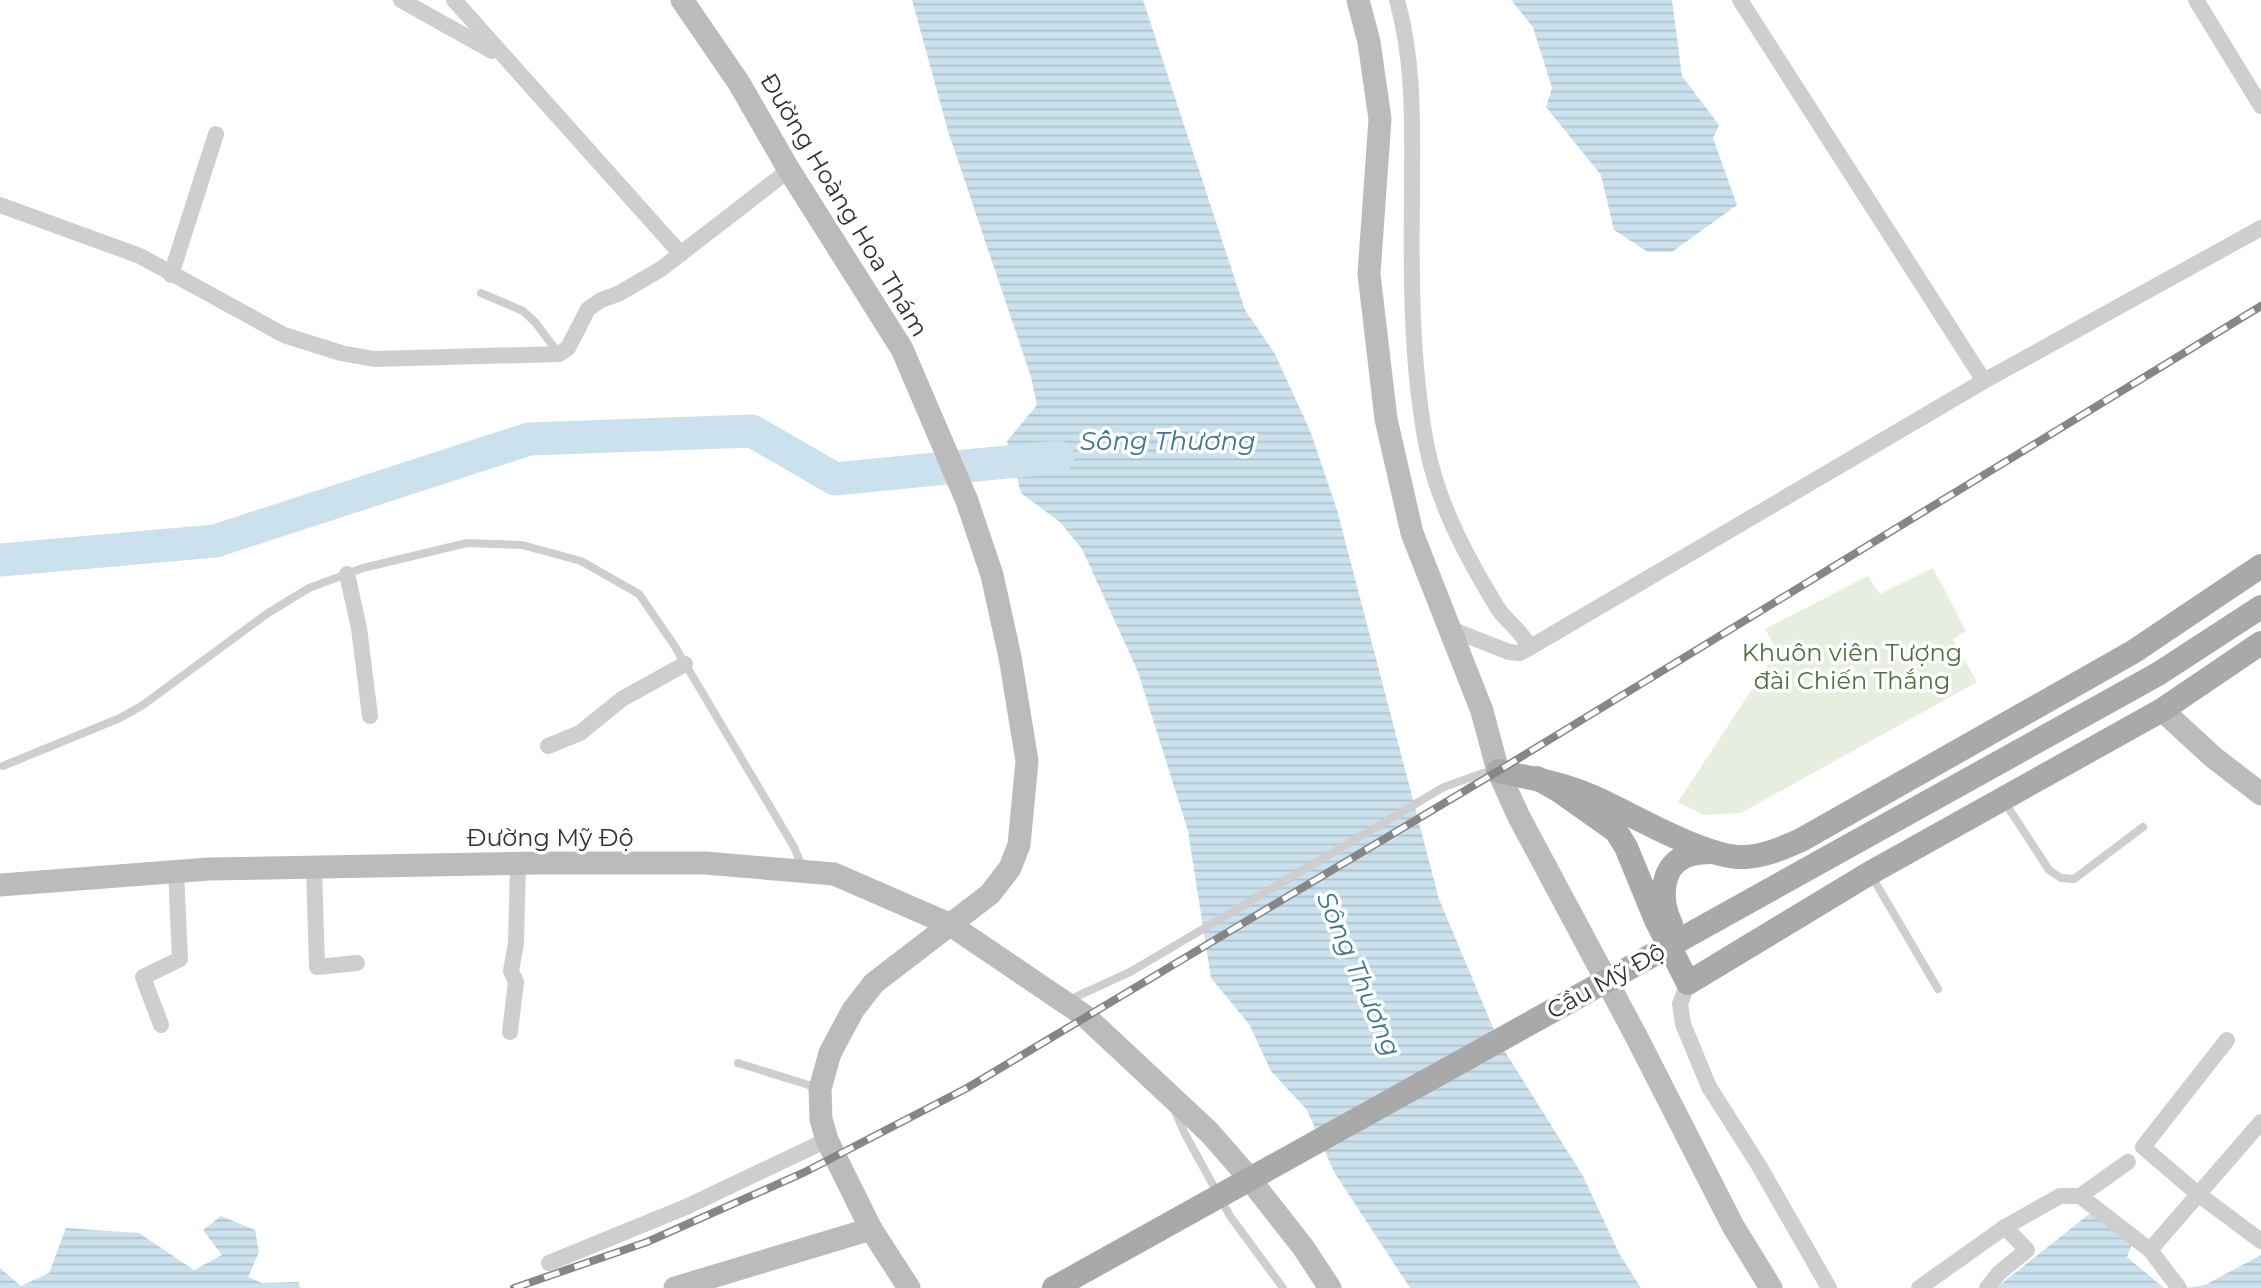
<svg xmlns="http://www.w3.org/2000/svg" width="2261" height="1288" viewBox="0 0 2261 1288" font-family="Montserrat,sans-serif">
  <defs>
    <pattern id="water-rules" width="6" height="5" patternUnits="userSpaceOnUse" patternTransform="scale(1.75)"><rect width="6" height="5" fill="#cbe1ed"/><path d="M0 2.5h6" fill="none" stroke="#afc2cc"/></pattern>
  </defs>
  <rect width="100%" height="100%" fill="#fff"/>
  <path fill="#e7eddf" d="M1933,568L1966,631L1953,639L1977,682L1741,813L1704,815L1678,802L1777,651L1765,629L1868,576L1880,594Z"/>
  <g fill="url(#water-rules)">
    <path d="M912,0H1143L1245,310L1275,354L1311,433L1337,510L1439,899L1499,1042L1583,1176L1620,1255L1641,1288H1410L1334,1172L1307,1110L1271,1071L1249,1024L1211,978L1188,831L1138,672L1082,549L1060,522L1021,493L1007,441L1037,405L1031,377L948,131Z"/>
    <path d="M1511,0H1672L1682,76L1719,125L1713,138L1737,205L1672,252H1648L1614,230L1601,175L1546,107L1552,88L1533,27Z"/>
    <path d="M2093,1211L2134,1239L2127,1257L2164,1288H1996Z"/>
    <path d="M221,1216L255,1230L259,1252L248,1277L262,1283L299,1282L300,1288H0V1268L21,1286L49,1273L66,1228L139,1233L194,1270L222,1255L203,1230Z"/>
    <path d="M2261,1255V1288H2186L2205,1285Z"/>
  </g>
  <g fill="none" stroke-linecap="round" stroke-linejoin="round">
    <path stroke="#cbe1ed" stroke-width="33" d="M0,560L215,541L529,439L752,431L835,479L1058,457"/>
    <g stroke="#cecece" stroke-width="8">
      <path d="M481,293L523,311L535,322L559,354"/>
      <path d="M3,766L120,718L143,705L268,613L309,588L363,568L467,543L522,545L581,561L639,594L674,645L794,847L803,869"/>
      <path d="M2004,801L2049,870L2061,878L2074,879L2143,827"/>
      <path d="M1871,875L1938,989"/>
      <path d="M1069,1000L1130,972L1444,787L1483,773L1497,771"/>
      <path d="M738,1063L818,1088"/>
      <path d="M1174,1109L1184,1132L1230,1216L1283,1288"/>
    </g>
    <g stroke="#cecece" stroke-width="16">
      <path d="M401,0L492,51"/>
      <path d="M454,0L681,254"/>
      <path d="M1397,0C1415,64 1412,129 1412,195C1411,277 1411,361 1426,443C1437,502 1466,556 1497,607C1506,622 1523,631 1529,648L1520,653L1509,652L1448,628"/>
      <path d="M1740,0L1984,381"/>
      <path d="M2196,0L2261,106"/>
      <path d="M0,205L140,256L284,335L341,353L374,359L559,354L568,348L588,309L601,300L618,294L661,269L789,170"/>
      <path d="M171,275L216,134"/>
      <path d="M347,574L359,628L370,716"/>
      <path d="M1529,648L1984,381L2261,228"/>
      <path d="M548,746L580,733L622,699L685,664"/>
      <path d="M314,867L317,967L357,963"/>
      <path d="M1688,983L1680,1004L1683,1024L1709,1087L1758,1164L1829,1288"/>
      <path d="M161,1025L143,977L180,959L176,871"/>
      <path d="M510,1032L516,982L511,971L516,943L518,863"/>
      <path d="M2227,1040L2143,1147L2198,1194L2261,1241"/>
      <path d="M2080,1196L2128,1162"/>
      <path d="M2150,1250L2261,1122"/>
      <path d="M549,1263L686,1207L827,1140"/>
      <path d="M1919,1288L2005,1227L2060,1196H2080L2150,1250L2179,1288"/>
      <path d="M1987,1288L1999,1273L2027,1250L2005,1227"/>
    </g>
    <g stroke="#bbb" stroke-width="23">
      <path d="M682,0L739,83L789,170L902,349L967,501L992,575L1010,657L1027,761L1019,845L1010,868L990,894L874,983L853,1010L830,1053L820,1089L821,1119L827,1140L871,1229L909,1288"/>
      <path d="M1358,0L1369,42L1380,119L1369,274L1386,419L1412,533L1482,711L1498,771L1519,817L1635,1034L1733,1226L1771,1288"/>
      <path d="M2162,710L2213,757L2261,794"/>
      <path d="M0,885L209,869L540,863H705L834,874L949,924L1085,1016L1209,1132L1244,1172L1303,1247L1330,1288"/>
      <path d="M675,1288L871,1229"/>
    </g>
    <g stroke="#a9a9a9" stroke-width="24">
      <path d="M2158,674L2261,607"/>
      <path d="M1498,771C1530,778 1561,783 1591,796C1629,812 1707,860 1745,857C1765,856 1783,848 1801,840L2133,652L2261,566"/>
      <path d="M1537,778L1558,790L1616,831L1626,847L1656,920L1688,983L1870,873L2162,710L2261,643"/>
      <path d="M1671,924C1660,902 1659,867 1686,856C1695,852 1705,852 1714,852"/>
    </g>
    <defs>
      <path id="rail" d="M514,1288L647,1242L805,1172L967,1088L1498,771L2261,306"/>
    </defs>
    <use href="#rail" stroke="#868686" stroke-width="8"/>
    <use href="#rail" stroke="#fff" stroke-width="5" stroke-dasharray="16" stroke-linecap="butt"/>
    <path stroke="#a9a9a9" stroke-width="24" d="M1054,1288L2158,674"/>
  </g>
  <g text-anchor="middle" stroke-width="7" stroke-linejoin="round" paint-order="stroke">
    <g font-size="24" fill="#313131" stroke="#fff">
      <text transform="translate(844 205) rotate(59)" y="8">Đường Hoàng Hoa Thám</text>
      <text x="550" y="846">Đường Mỹ Độ</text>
      <text transform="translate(1606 981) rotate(-29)" y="8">Cầu Mỹ Độ</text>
    </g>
    <g font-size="24" fill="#556d3d" stroke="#fff">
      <text x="1852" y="661">Khuôn viên Tượng<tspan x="1852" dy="28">đài Chiến Thắng</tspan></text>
    </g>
    <g font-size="26" font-style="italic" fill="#3d7594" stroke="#fff">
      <text x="1168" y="450">Sông Thương</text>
      <text transform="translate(1359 974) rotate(67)" y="9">Sông Thương</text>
    </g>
  </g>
</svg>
